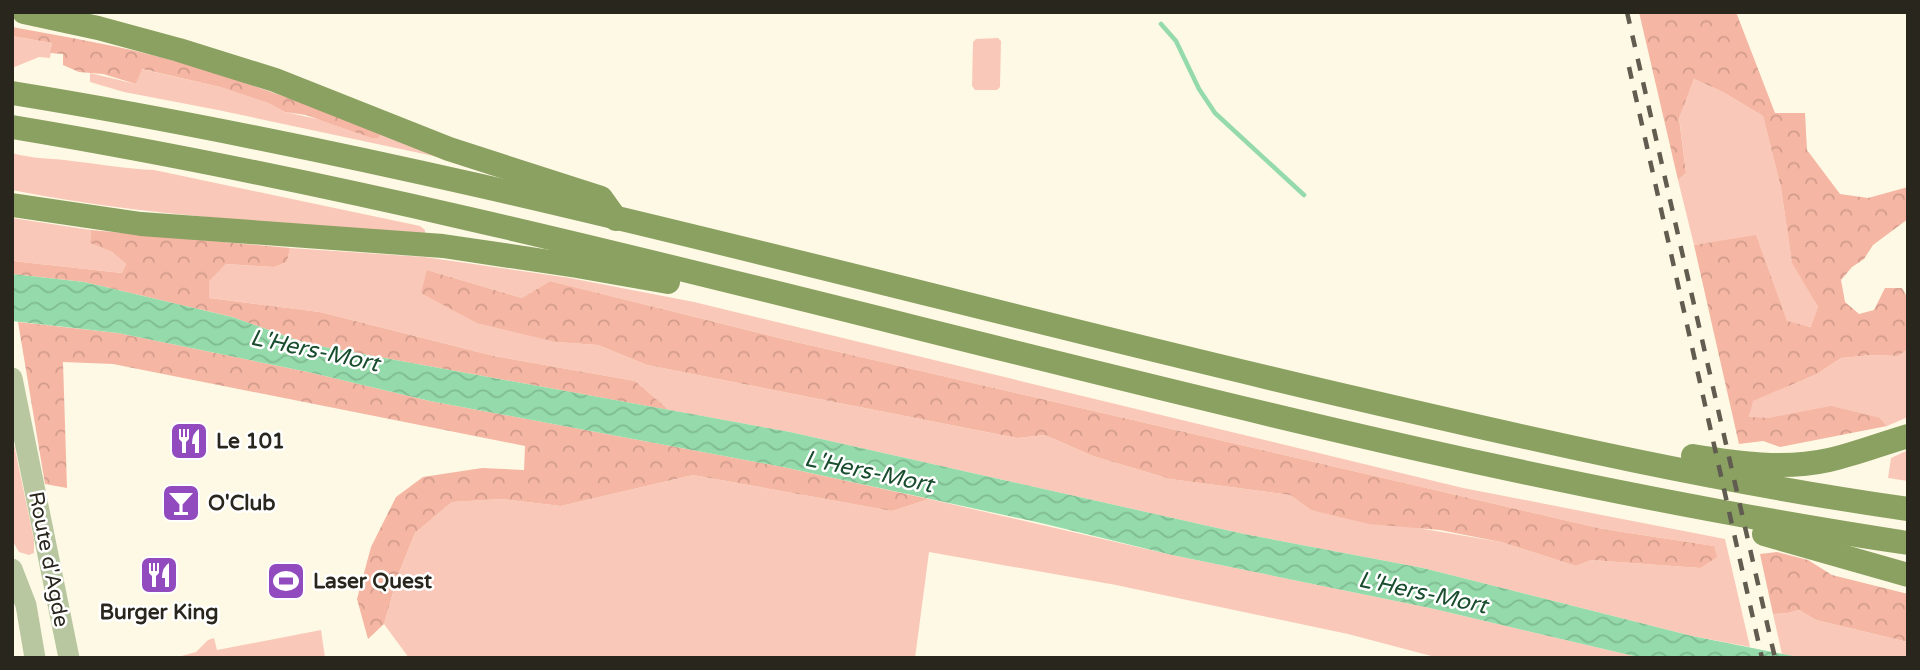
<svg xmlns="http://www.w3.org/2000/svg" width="1920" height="670" viewBox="0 0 1920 670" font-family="'Varela Round',sans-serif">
  <defs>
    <pattern id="forest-crowns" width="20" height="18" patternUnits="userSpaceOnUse" patternTransform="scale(1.75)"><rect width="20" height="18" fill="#f5b6a3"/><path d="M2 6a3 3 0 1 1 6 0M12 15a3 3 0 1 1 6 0" fill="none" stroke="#d29c8c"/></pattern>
    <pattern id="water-waves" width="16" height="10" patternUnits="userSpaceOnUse" patternTransform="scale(1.75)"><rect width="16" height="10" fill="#94daaa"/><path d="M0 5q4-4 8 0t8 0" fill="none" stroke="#80bb92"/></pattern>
  </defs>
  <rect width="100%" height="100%" fill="#fef9e4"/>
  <g fill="#fac8b8" fill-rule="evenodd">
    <path d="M12,36L52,43L50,58L39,57L12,68Z"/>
    <path d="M998,38L1001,41L1000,87L997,90H975L972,86L973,42L976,39Z"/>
    <path d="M141,69L220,87L268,103L285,112L382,133L443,158L218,110L124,92L90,82V73L136,84Z"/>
    <path d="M1694,79L1723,92L1763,116L1781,188L1792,262L1818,307L1812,327L1787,322L1756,236L1694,245L1678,180L1686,173L1679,117Z"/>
    <path d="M12,153C32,159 52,158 72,161C100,164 126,169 154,170L420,226L425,230V234C287,223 148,217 12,190Z"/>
    <path d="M12,218L91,230L90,243L112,252L126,264L122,273L12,261Z"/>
    <path d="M290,248L424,257L570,278L694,302L1463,488L1725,539L1750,647L1692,636L1423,568L1244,534L790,432L669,410L635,381L494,356L320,312L209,298L208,281L226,264L274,267L287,262ZM427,270L522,298L550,281L783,339L1603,529L1714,546L1700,568L1591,560L1576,566L1501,542L1311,510L1290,495L1170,479L1093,456L1045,435L1017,438L647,365L598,345L556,342Z"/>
    <path d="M1908,349V417L1887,426L1880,418H1749L1752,401L1817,374L1841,358L1872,355L1898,356Z"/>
    <path d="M12,435L34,540V553L29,555L19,552L12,540Z"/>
    <path d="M1908,450V481L1888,478L1891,458Z"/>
    <path d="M693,475L892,511L929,499L1172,555L1430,608L1642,658H1439L1348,634L1116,585L929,552L915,658H409L384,624L398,575L415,533L452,502L501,499L561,506Z"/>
    <path d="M1799,610L1816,620L1908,642V658H1803L1782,654L1773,614L1788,613Z"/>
    <path d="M321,630L325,658H174L196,652L208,640L214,638L217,650Z"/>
  </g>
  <g fill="url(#forest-crowns)">
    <path d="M1639,12H1736L1775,113H1805L1807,150L1840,194L1868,198L1908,187V219L1873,245L1864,259L1852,267L1841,280L1845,302L1859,314L1874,310L1885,288H1902L1908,299V349L1898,356L1872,355L1841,358L1817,374L1753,401L1749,417L1769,418L1831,406L1880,418L1887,426L1780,447L1763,441L1739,444L1694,245L1756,235L1787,321L1811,327L1818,307L1792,263L1781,188L1763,116L1723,92L1694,79L1679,118L1686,173L1678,180Z"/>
    <path d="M12,27C67,37 121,46 175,61C245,81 314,107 382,133L378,138H372L306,115L285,112L268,103L220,87L142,69L136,84L103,74L79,72L63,65V54L50,53L52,43L12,36Z"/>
    <path d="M91,230L290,248L287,262L274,267L226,264L209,281V298L320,312L494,356L635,381L669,410L308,344L232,317L84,282L12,274V261L122,273L126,264L112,252L90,243Z"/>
    <path d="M427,270L522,298L550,281L783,339L1603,529L1714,546L1717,557L1700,568L1591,560L1576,566L1501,542L1440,530L1369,524L1311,510L1290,495L1170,479L1093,456L1045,435L1017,438L647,365L598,345L556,342L477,323L421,293Z"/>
    <path d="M18,322L118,333L308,372L430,401L783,467L929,499L892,511L693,475L561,506L501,499L452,502L415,533L398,575L384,624L368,639L357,599L371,547L396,497L423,477L482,468L524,470L525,446L113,364L63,362L67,488L45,484Z"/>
    <path d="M1777,552L1808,560L1832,575L1908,594V642L1816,620L1799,610L1788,613L1773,614L1760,554Z"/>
  </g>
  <path fill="url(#water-waves)" d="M12,274L84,282L232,317L308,344L790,432L1244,534L1423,568L1692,636L1803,658H1642L1430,608L1172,555L1041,523L783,467L430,401L308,372L118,333L12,321Z"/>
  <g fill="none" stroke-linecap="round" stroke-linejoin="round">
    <path stroke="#94daaa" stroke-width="4.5" d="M1161,24L1176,41L1199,89L1215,113L1304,195"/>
    <g stroke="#b9c7a1" stroke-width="21">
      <path d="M12,378L69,658"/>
      <path d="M12,569L26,605L35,658"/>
    </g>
    <g stroke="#8aa162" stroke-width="24">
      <path d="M24,12L98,28L179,50L275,80L449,149L601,198L616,219"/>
      <path d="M12,93C468,167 913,296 1363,400C1543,442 1724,483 1908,509"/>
      <path d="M12,127C651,233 1267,446 1908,543"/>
      <path d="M12,205L141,224L443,246L577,266L668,282"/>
      <path d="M1693,456C1738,463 1784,470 1829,460C1856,454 1881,444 1908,436"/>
      <path d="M1764,534L1908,575"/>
    </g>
    <g stroke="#605c50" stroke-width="4.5" stroke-dasharray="12 12" stroke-linecap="butt">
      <path d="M1627,12L1775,658"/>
      <path d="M1629,67L1762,658"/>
    </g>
  </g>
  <defs>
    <symbol id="restaurant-square" viewBox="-11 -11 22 22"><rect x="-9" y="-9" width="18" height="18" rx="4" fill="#924bbe" stroke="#fff"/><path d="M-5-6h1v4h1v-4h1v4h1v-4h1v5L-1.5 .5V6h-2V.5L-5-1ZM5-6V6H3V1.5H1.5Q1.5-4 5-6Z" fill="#fff"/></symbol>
    <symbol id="bar-square" viewBox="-11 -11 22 22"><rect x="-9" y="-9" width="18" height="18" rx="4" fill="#924bbe" stroke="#fff"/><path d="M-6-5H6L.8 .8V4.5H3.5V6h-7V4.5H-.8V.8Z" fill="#fff"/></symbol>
    <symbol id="stadium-square" viewBox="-11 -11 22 22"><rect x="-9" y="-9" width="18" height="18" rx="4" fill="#924bbe" stroke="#fff"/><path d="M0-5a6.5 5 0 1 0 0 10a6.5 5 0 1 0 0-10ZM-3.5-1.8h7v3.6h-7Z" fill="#fff"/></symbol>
  </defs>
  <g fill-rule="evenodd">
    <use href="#restaurant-square" x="167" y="419" width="44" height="44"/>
    <use href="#bar-square" x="159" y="481" width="44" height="44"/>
    <use href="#restaurant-square" x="137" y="553" width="44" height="44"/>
    <use href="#stadium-square" x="264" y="559" width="44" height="44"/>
  </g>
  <g text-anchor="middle" stroke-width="5" stroke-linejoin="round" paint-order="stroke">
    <g font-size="21" font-weight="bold" fill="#29261d" stroke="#fff" text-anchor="start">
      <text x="216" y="448">Le 101</text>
      <text x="208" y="510">O'Club</text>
      <text x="313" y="588">Laser Quest</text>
      <text x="159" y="619" text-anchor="middle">Burger King</text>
    </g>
    <g font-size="21" fill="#29261d" stroke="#fff">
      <text transform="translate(49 559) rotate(79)" y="7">Route d'Agde</text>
    </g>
    <g font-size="23" font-style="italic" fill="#194d2e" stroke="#fff">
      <text transform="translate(315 350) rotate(12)" y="8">L'Hers-Mort</text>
      <text transform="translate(869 471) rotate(12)" y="8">L'Hers-Mort</text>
      <text transform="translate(1423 592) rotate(12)" y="8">L'Hers-Mort</text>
    </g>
  </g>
  <rect width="1920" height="670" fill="none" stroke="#29261d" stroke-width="28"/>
</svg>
